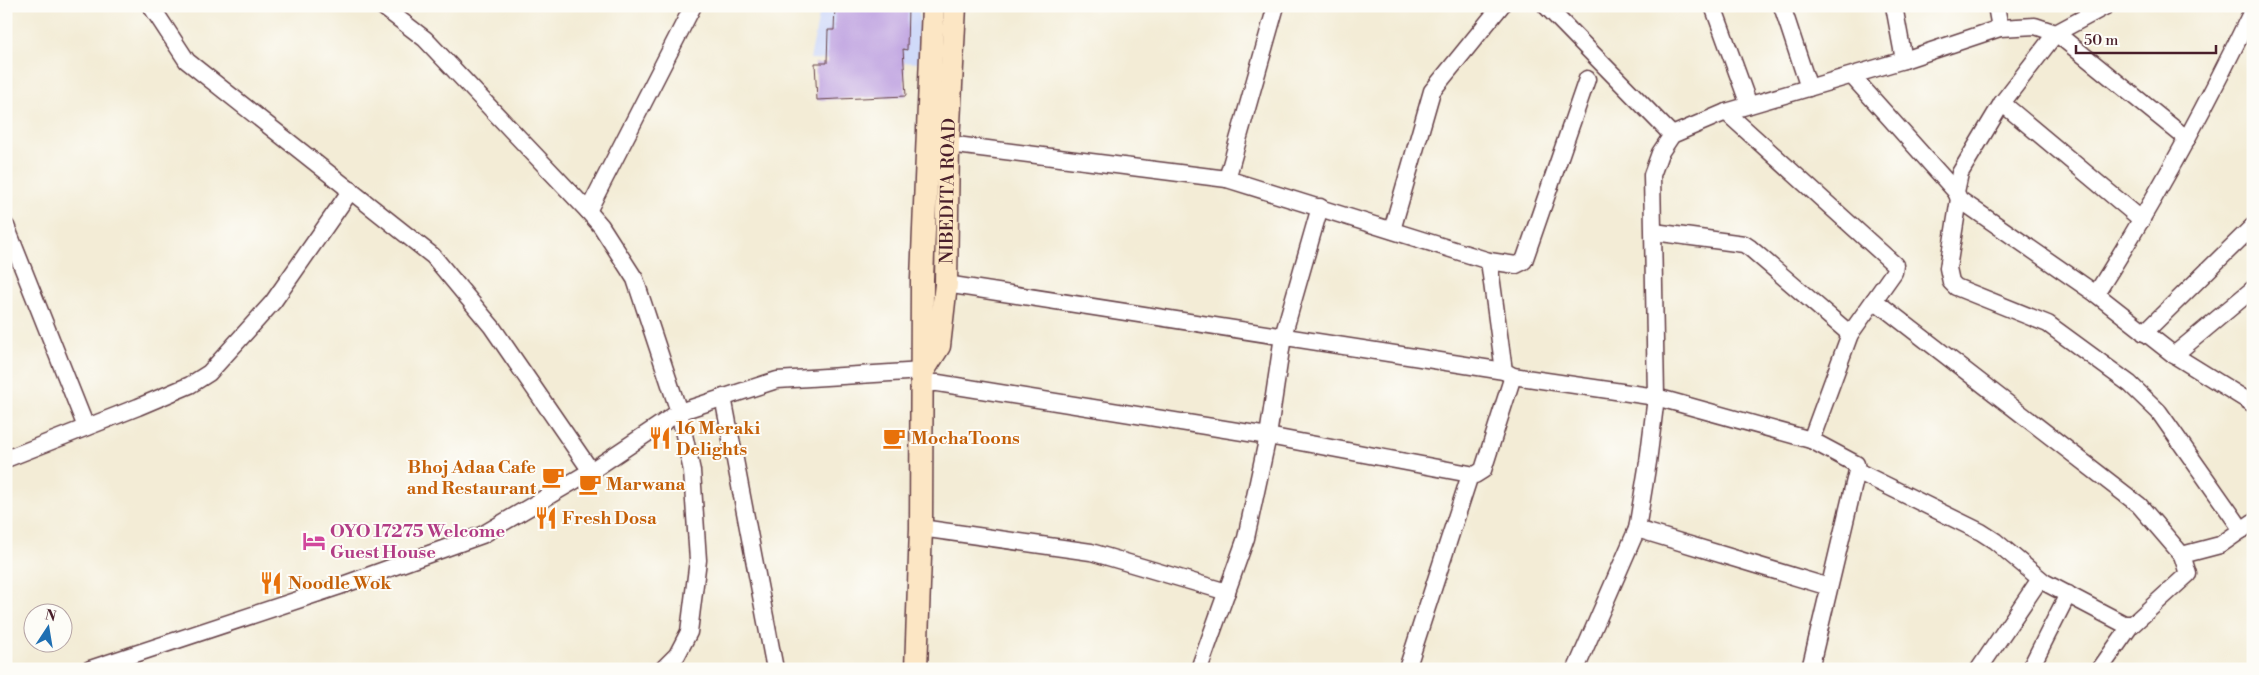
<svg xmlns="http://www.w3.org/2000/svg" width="2259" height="675" viewBox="0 0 2259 675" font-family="'Libre Bodoni',serif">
  <rect width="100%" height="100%" fill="#fdfcf7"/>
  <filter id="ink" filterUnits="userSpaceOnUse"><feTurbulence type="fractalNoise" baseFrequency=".02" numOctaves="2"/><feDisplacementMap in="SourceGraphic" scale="10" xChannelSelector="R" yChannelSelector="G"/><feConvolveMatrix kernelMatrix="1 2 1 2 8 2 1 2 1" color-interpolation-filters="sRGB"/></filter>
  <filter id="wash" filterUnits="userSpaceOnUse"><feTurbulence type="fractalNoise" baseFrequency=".0096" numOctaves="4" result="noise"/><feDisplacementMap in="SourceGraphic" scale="20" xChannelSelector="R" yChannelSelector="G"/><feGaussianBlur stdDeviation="1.12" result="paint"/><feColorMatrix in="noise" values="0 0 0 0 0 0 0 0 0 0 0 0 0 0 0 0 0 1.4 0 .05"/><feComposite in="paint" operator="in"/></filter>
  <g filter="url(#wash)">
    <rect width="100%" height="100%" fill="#f3ecd6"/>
    <path fill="#d0daf9" d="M821,6H919L920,63L810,59Z"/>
    <g id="blocks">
      <path fill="#c3a8e2" d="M835,6H908L907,50L903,49L906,96L817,100L815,63H827L828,30H834Z"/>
    </g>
  </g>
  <g filter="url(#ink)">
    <use href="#blocks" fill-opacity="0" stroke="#633e45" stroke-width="1"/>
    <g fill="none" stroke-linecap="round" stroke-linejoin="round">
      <defs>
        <g id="street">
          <path d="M151,6L187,61L433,256L492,327L591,471"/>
          <path d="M382,6L425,39L588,211L601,226L635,279L679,412L692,471L698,560L689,632L677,655L663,669"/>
          <path d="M1546,6L1672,135"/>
          <path d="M1713,6L1749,105"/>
          <path d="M1782,6L1809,88"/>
          <path d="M1894,6L1904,60"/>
          <path d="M1996,6L2000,28"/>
          <path d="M1852,76L1956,192"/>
          <path d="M2002,103L2142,220"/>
          <path d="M1726,112L1895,265L1894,272L1850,334L1811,440"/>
          <path d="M2187,139L2056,33L2002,103L1960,173L1956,192L1959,199L2096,294L2174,355L2253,404"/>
          <path d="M948,144L1227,179L1489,261L1516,265L1524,261L1587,79"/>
          <path d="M1227,179L1276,6"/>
          <path d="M1959,199L1948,268L1951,282L1956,287L2048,324L2130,384L2159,412L2242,530"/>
          <path d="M588,211L693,6"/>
          <path d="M6,226L86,427"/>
          <path d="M1392,230L1432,91L1501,6"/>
          <path d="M1654,232L1744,244L1750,248L1850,334"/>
          <path d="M1489,261L1504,371L1513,376L1656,397L1811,440L1856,464L1857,471L1810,669"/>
          <path d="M946,284L1504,371"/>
          <path d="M2096,294C2154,202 2206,107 2253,9"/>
          <path d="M2144,333L2253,226"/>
          <path d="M2174,355L2253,289"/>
          <path d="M923,383H938L1268,436L1475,475L1483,470L1513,376"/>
          <path d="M723,397L775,669"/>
          <path d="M6,459L138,407L190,385L209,373L273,302L351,190"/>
          <path d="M1857,471L1981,532L1995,541L2044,582L2124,624H2133L2188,574L2182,555L2139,505L1874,300"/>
          <path d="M921,528L1091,552L1227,592"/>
          <path d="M1637,529L1829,587"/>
          <path d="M2182,555L2220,545L2253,522"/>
          <path d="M90,669L337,587L482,535L591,471L679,412L777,380L923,371"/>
          <path d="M1199,669L1246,538L1268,436L1283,336L1320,207"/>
          <path d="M1407,669L1470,475"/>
          <path d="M1576,669L1637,529L1648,462L1656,397L1652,175L1660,153L1672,135L1726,112L1904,60L2000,28L2035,26L2056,33L2106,6"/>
          <path d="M1979,669L2040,579"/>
          <path d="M2030,669L2068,594"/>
          <path d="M2100,669L2131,625"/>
        </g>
        <g id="secondary">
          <path id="s1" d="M923,371L939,346L946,284L948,144L955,6"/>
          <path d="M916,669L921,528L922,279L933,6"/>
        </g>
      </defs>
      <use href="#street" stroke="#633e45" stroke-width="19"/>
      <use href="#secondary" stroke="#633e45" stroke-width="25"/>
      <use href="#street" stroke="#fff" stroke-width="16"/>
      <use href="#secondary" stroke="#fce6c4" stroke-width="22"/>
    </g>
  </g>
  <defs>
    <symbol id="restaurant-bare" viewBox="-9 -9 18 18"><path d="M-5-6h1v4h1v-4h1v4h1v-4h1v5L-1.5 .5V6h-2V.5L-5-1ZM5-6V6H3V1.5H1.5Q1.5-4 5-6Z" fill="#e8710a" stroke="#fdfcf7" stroke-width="2.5" paint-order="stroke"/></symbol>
    <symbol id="cafe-bare" viewBox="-9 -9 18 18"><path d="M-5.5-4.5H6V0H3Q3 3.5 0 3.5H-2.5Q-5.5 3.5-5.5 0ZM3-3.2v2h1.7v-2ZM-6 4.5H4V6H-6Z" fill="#e8710a" stroke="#fdfcf7" stroke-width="2.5" paint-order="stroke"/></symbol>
    <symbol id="hotel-bare" viewBox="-9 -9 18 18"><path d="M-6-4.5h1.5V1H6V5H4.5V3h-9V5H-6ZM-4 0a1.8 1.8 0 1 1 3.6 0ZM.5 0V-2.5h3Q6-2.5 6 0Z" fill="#d1479c" stroke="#fdfcf7" stroke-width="2.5" paint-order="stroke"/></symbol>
  </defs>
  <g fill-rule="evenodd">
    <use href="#restaurant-bare" x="644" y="422" width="32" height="32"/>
    <use href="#cafe-bare" x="878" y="422" width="32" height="32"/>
    <use href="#cafe-bare" x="537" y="461" width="32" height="32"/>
    <use href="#cafe-bare" x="574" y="468" width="32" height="32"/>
    <use href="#restaurant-bare" x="530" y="502" width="32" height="32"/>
    <use href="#hotel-bare" x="298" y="525" width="32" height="32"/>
    <use href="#restaurant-bare" x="255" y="567" width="32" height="32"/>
  </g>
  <g text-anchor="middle" stroke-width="4" stroke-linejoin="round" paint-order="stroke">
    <g font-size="18" fill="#4a1f2b" stroke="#fdfcf7">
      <text dy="6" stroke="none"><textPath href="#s1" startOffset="185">NIBEDITA ROAD</textPath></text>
    </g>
    <g font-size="18" font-weight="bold" fill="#c56008" stroke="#fdfcf7" text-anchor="start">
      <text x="676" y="434">16 Meraki<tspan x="676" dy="21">Delights</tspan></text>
      <text x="911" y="444">MochaToons</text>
      <text x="536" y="473" text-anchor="end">Bhoj Adaa Cafe<tspan x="536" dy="21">and Restaurant</tspan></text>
      <text x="606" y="490">Marwana</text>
      <text x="562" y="524">Fresh Dosa</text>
      <text x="288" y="589">Noodle Wok</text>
    </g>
    <g font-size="18" font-weight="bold" fill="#b23c85" stroke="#fdfcf7" text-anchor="start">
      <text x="330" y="537">OYO 17275 Welcome<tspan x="330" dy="21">Guest House</tspan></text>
    </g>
  </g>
  <rect width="2259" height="675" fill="none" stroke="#fdfcf7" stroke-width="25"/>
  <g transform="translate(48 628) rotate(12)"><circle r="24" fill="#fdfcf7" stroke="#b5a4a5"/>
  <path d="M0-4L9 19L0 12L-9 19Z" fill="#1f6fb2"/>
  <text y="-8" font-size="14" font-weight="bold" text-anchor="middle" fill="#4a1f2b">N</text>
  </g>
  <path d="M2076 45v8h140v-8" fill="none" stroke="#4a1f2b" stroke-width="2.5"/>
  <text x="2084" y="45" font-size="15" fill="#4a1f2b" stroke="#fdfcf7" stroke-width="4" paint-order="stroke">50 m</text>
</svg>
